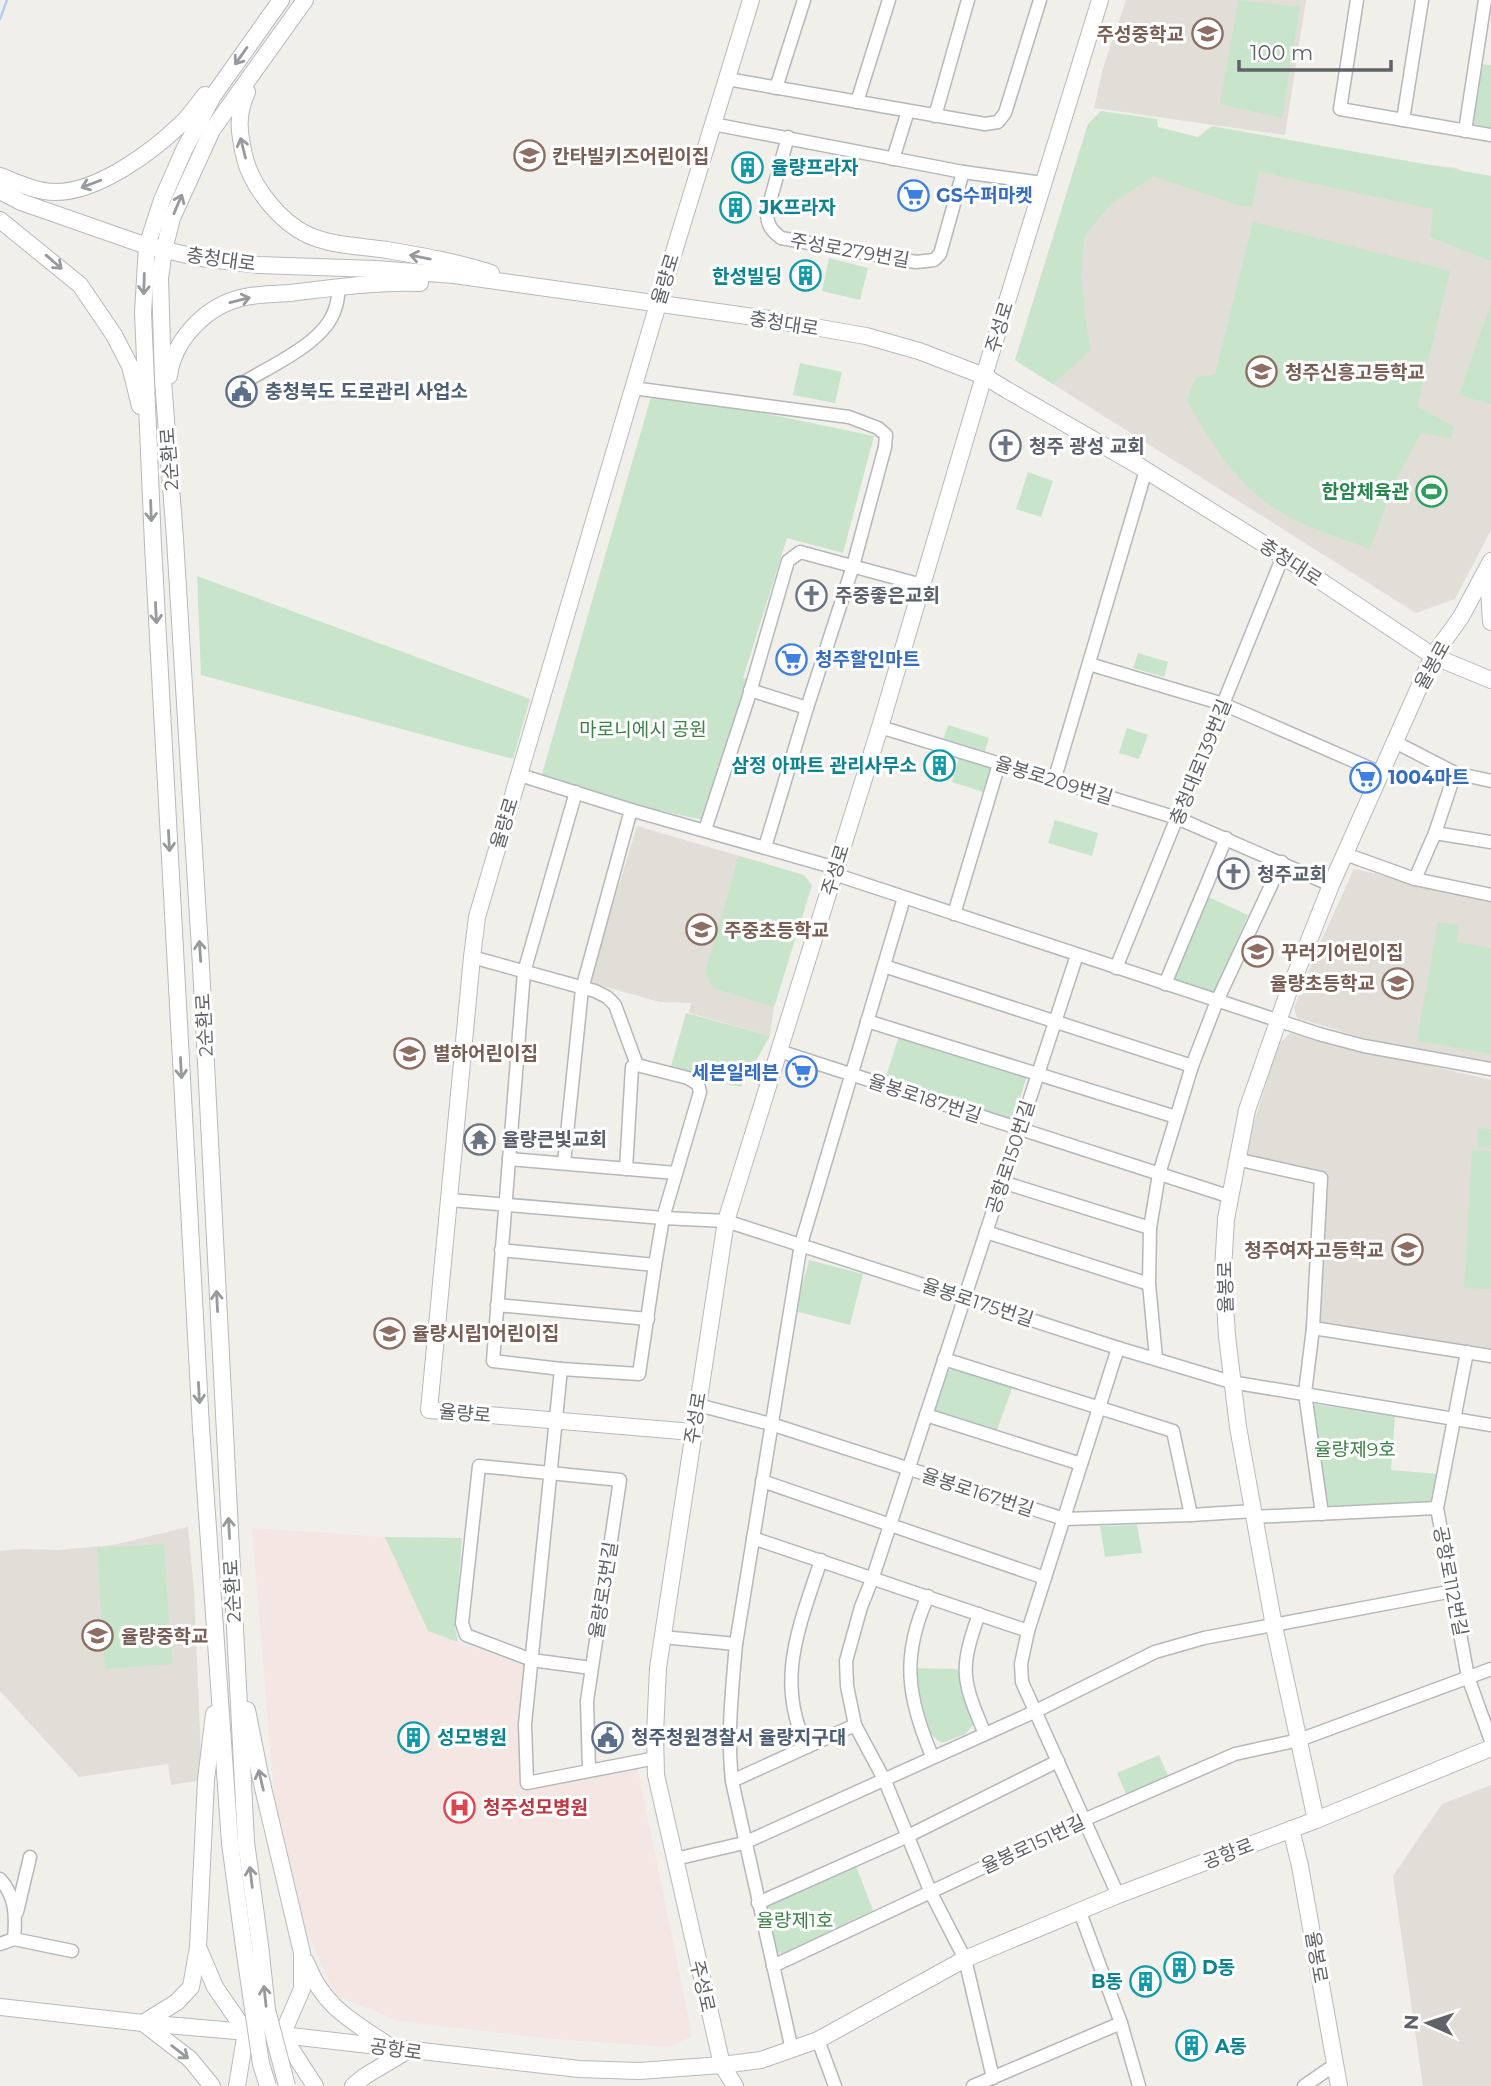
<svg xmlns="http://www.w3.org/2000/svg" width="1491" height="2086" viewBox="0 0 1491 2086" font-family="Montserrat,'Noto Sans KR',sans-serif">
  <rect width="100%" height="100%" fill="#f0efe9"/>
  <g fill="#e0ded7">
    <path d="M1126,0H1306L1285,135L1094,108L1103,68Z"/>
    <path d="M1088,124L1456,168L1466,173L1491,231V530L1455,599L1416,613L1015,360Z"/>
    <path d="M637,826L804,875L812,885L774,1007L770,1036L689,1013L691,1003L660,1002L595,984L590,980Z"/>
    <path d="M1354,869L1491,900V1063L1381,1043L1297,1018L1294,1008L1314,957Z"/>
    <path d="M1290,1033L1491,1080V1353L1319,1324L1326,1175L1244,1155L1278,1045Z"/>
    <path d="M188,1527L194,1590L202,1780L171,1785L168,1764L79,1777L0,1691V1551L22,1549L58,1550L113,1545Z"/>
    <path d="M1491,1785V2086H1423L1393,1876L1442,1804Z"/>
  </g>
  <path fill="#f4e6e3" d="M252,1528L385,1537L428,1631L526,1666L527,1783L636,1761L692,2036L669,2047L553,2039L399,2021L335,1995L306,1930L277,1831Z"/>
  <g fill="#c8e5cb">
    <path d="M1238,0L1300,7L1282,118L1220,104Z"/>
    <path d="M1479,64L1491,65V132L1472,129Z"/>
    <path d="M1101,111L1157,119L1158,127L1198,137L1212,126L1491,176V261L1430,237L1433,209L1259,172L1252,207L1237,205L1154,176L1112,203L1084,236L1081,279L1090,351L1053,384L1015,360L1088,124Z"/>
    <path d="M1253,222L1450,271L1417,407L1454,426L1451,438L1421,433L1395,482L1370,549C1343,539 1314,530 1289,517C1242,492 1211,445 1187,400L1196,377L1215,375Z"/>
    <path d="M829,258L868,268L860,300L822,291Z"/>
    <path d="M1491,303V404L1459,395Z"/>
    <path d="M800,363L842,372L835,403L793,395Z"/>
    <path d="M653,390L874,436L843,553L787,538L743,678L747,679L703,820L576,792L540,781Z"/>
    <path d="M1028,472L1053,481L1041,517L1016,509Z"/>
    <path d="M197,576L530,699L513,759L201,675Z"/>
    <path d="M1138,653L1168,662L1164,677L1133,668Z"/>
    <path d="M948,725L989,738L984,754L943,740Z"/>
    <path d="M1127,728L1148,735L1139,759L1119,753Z"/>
    <path d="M960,755L994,766L986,793L952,782Z"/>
    <path d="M1055,820L1098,833L1092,856L1048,843Z"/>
    <path d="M739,856L804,875L812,885L774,1007L713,988L705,973Z"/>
    <path d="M1206,896L1248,915L1214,994L1170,980Z"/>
    <path d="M1438,922L1459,925L1457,942L1491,948V1054L1417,1041Z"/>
    <path d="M686,1013L770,1036L741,1087L669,1073Z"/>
    <path d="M899,1036L1027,1076L1013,1120L885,1080Z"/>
    <path d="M1478,1128L1491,1129V1148L1477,1147Z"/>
    <path d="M1472,1150L1491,1151V1289L1464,1288Z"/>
    <path d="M809,1260L863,1274L850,1325L795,1311Z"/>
    <path d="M956,1368L1012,1388L996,1433L937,1412L935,1407L948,1371Z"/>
    <path d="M1315,1404L1395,1416L1391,1470L1438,1474L1434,1502L1327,1509L1310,1408Z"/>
    <path d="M1137,1525L1142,1553L1105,1557L1100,1526Z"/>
    <path d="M385,1537L462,1538L455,1627L458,1642L428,1631Z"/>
    <path d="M164,1544L172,1664L105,1669L97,1548Z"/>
    <path d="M915,1668L959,1669L964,1699L975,1723L965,1734L942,1743C917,1729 917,1693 915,1668Z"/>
    <path d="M1159,1755L1168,1776L1126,1794L1117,1773Z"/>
    <path d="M856,1866L874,1913L784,1955L774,1951L763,1905Z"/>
  </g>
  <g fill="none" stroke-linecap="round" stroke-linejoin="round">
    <path stroke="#b1d0f7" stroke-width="2.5" d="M0,19L7,0"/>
    <defs>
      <g id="street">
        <path d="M1357,0L1340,109L1491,135"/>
        <path d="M727,79L985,124L998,122L1005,113L1040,0"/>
        <path d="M776,88L804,0"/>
        <path d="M857,102L889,0"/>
        <path d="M935,116L968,0"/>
        <path d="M1403,120L1422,0"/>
        <path d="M713,124L963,172L1043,183"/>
        <path d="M1465,131L1485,0"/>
        <path d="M788,137L767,212C767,225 771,230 781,238L916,262L934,260L940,254L963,172"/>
        <path d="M893,159L908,111"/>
        <path d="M241,384C270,366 325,343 335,309C338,302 338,294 339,287"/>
        <path d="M633,388L849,417L878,428L886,435L885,447L853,566L807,708L765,847"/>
        <path d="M1089,664L1223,704L1381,773"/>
        <path d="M750,690L807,708"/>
        <path d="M880,727L1177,818L1331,885"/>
        <path d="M1395,742L1455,773L1491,781"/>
        <path d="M520,775L631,810L836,868"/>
        <path d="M1054,781L1146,470"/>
        <path d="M705,830L748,699L788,561L800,552L922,585"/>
        <path d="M1435,833L1491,842"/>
        <path d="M1345,854L1415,879L1491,895"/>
        <path d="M834,874L1319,1034L1364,1046L1491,1069"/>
        <path d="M1415,879L1435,833L1455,773"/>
        <path d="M954,914L999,764"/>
        <path d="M472,957L595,991L607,997L615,1005L637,1065L688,1078L698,1084L700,1092L663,1218L655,1265"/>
        <path d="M884,966L1192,1066"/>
        <path d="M1116,968L1283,556"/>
        <path d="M1165,984L1226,838"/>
        <path d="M867,1021L1176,1117"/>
        <path d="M779,1051L1228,1196"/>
        <path d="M509,1159L676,1173"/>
        <path d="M1236,1159L1321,1178L1313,1328L1305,1393L1322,1514"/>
        <path d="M564,1163L582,989L631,810"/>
        <path d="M626,1169L632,1067L637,1065"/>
        <path d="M1002,1182L1150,1228"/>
        <path d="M450,1200L663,1218L726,1221L1118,1348L1231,1382L1491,1425"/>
        <path d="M986,1232L1149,1284"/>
        <path d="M501,1250L655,1265L639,1374L561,1369L493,1361L524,972L576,792"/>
        <path d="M497,1305L648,1319"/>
        <path d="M1313,1328L1491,1356"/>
        <path d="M1118,1348L1028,1631L1021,1664L1022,1682L1118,1895"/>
        <path d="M1467,1352L1437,1508L1468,1677L1491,1741"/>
        <path d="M1156,1358L1149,1284L1150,1228L1159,1174L1192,1066L1217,1001L1282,862"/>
        <path d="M944,1359L1173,1431L1191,1515"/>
        <path d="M561,1369L525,1724L527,1783L656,1758"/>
        <path d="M698,1405L771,1424L1064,1519L1191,1515L1254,1511"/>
        <path d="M926,1415L1081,1464"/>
        <path d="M762,1481L1045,1578"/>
        <path d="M1253,1517L1437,1508"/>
        <path d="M753,1538L1028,1631"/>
        <path d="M928,1596C901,1656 907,1697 932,1756"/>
        <path d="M979,1614C959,1670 962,1680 985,1734"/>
        <path d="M662,1637L736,1644"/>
        <path d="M807,1747C774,1681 800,1625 821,1560"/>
        <path d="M589,1770L587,1701L620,1480L479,1466L462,1623L466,1635L532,1660L591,1668"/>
        <path d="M732,1781L855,1725"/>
        <path d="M675,1859L744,1843L1034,1712L1155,1652L1204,1638L1453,1591"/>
        <path d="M0,1879C16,1897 16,1916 14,1939"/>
        <path d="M758,1903L906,1837L1058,1761"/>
        <path d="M17,1912L30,1857"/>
        <path d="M1080,1912L1121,2023L1139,2086"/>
        <path d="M0,1944L14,1939L72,1951"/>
        <path d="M773,1966L1086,1819L1235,1754L1299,1740L1491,1669"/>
        <path d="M818,2040L835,2086"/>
        <path d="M792,2050L732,1781C727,1735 732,1690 736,1644L801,1244L904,898"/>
        <path d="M993,2078L965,1959L931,1893L885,1781L855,1725L847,1686L846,1661L861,1607L873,1577L1077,955"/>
        <path d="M973,2086L1121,2023"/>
        <path d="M1304,2086L1336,2064"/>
      </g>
      <g id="secondary">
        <path d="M247,92C236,116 239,133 245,159C253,188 280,222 308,235C333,246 360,246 387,250C422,256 457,262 491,273"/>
        <path d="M0,176C18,183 36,192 56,192C98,192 152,152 181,124C190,116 197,105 205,95"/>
        <path d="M0,191L21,202L147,246L201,258L258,265L376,269L454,275L768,319L866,336L919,351L984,376L1007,390L1139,466L1283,556L1433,656L1491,680"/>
        <path d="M0,220L80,285L114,335L130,366L140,406"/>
        <path d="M169,376C173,342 203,309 237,299C253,294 273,294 290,293C334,288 376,281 420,283"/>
        <path d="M1490,569L1489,589L1491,622"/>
        <path d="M693,1432L429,1410L472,957L477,917L658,304L751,0"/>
        <path d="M247,1710L260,1775L302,1953V1989L282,2035L315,2086"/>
        <path d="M1316,1820L1274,1626L1238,1427L1227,1336L1223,1270L1226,1219L1247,1110L1287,996L1331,885L1433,656L1461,617L1491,561"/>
        <path d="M1291,1829L1300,1866L1339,2086"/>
        <path d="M260,1945L246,1842L201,966L175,539L163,380L160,278L164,250L172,218L212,130L305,0"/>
        <path d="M198,1947L215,1987L246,2032L237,2086"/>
        <path d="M244,1947L230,1843L201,1428L153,545L143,313L147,246L162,200L184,150L213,96L281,0"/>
        <path d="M306,1962C323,2007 351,2020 389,2046"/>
        <path d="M0,2007L143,2023L282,2035L579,2069L639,2071L722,2065L761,2060L818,2040L965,1959L1118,1895L1316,1820L1491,1748"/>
        <path d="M212,2086L190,2059L143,2023L177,2002L191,1987L198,1947L206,1780L214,1714"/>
        <path d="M353,2086L365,2076L407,2051"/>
        <path d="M735,2086L722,2065L656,1775L655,1734L658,1668L726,1221L880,727L984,376L1100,0"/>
      </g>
    </defs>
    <use href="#street" stroke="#b5b7bb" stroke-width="15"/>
    <use href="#secondary" stroke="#b7b9be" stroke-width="18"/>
    <use href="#street" stroke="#fff" stroke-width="12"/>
    <use href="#secondary" stroke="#fff" stroke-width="16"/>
    <defs>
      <g id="secondary-bridge">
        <path d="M260,1945L267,2010L287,2086"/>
        <path d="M244,1947L261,2064L268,2086"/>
      </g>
    </defs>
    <use href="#secondary-bridge" stroke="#b7b9be" stroke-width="18" stroke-linecap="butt"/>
    <use href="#secondary-bridge" stroke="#fff" stroke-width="16"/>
  </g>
  <defs><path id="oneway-shaft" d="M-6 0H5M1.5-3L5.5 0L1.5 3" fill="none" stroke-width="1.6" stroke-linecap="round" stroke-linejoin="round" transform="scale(1.75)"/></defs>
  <g stroke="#98999c">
    <use href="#oneway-shaft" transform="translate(241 56) rotate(125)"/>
    <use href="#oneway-shaft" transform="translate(243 148) rotate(-104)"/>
    <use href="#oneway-shaft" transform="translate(91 184) rotate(159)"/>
    <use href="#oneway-shaft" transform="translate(178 204) rotate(-67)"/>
    <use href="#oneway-shaft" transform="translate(420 257) rotate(-169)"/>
    <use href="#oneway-shaft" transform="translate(54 262) rotate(41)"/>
    <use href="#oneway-shaft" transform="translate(144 284) rotate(92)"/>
    <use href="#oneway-shaft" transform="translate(240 300) rotate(-14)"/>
    <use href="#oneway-shaft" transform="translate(151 511) rotate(88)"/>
    <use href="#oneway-shaft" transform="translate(156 613) rotate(87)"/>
    <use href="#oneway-shaft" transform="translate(169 841) rotate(87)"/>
    <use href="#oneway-shaft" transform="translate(200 951) rotate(-94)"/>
    <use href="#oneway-shaft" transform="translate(181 1068) rotate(87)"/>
    <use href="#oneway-shaft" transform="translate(217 1301) rotate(-93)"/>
    <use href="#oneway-shaft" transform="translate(199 1393) rotate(87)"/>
    <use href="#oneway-shaft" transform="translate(229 1528) rotate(-93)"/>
    <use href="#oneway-shaft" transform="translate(261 1780) rotate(-103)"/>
    <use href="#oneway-shaft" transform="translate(251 1877) rotate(-97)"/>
    <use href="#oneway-shaft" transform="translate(265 1996) rotate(-96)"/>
    <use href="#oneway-shaft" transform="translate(180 2052) rotate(38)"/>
  </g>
  <defs>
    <symbol id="school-ring" viewBox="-11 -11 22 22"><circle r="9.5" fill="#fff" stroke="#8d6e63" stroke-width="1.5"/><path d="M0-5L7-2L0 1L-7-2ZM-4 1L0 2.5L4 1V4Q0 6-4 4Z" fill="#8d6e63"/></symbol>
    <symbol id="building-ring" viewBox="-11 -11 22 22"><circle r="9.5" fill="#fff" stroke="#0f9aa8" stroke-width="1.5"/><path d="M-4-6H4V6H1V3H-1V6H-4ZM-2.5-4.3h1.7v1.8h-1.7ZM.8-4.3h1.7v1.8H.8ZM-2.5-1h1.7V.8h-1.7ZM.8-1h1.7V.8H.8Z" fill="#0f9aa8"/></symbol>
    <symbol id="supermarket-ring" viewBox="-11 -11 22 22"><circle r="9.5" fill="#fff" stroke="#3f7fe0" stroke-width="1.5"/><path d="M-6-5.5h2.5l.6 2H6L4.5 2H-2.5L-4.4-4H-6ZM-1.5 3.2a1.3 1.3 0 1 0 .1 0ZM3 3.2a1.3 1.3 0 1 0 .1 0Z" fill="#3f7fe0"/></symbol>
    <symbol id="civic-ring" viewBox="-11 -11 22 22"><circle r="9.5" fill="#fff" stroke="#5c6f8a" stroke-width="1.5"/><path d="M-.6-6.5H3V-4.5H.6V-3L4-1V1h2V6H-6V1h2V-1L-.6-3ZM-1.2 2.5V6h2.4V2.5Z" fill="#5c6f8a"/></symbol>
    <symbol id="church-ring" viewBox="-11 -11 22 22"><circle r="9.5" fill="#fff" stroke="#6b7280" stroke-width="1.5"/><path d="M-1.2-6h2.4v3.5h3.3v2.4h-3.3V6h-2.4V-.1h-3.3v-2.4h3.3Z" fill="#6b7280"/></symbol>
    <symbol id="stadium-ring" viewBox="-11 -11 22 22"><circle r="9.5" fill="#fff" stroke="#2e9e5b" stroke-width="1.5"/><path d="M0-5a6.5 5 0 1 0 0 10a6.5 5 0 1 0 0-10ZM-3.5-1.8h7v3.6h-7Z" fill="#2e9e5b"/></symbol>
    <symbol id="temple-ring" viewBox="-11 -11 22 22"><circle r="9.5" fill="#fff" stroke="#6b7280" stroke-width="1.5"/><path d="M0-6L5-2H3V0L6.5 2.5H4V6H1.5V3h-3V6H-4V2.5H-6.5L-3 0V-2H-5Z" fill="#6b7280"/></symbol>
    <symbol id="hospital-ring" viewBox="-11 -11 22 22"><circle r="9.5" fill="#fff" stroke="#e0444e" stroke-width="1.5"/><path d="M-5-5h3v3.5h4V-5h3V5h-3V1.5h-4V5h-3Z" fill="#e0444e"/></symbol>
  </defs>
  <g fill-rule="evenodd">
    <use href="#school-ring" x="1190" y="16" width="35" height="35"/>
    <use href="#school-ring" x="512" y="138" width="35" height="35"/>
    <use href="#building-ring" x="730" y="150" width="35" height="35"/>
    <use href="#supermarket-ring" x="896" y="178" width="35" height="35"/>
    <use href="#building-ring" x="718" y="190" width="35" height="35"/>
    <use href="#building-ring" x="788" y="258" width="35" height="35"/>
    <use href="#school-ring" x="1244" y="354" width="35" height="35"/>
    <use href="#civic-ring" x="224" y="374" width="35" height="35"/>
    <use href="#church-ring" x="988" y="428" width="35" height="35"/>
    <use href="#stadium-ring" x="1414" y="474" width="35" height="35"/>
    <use href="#church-ring" x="794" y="578" width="35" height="35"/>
    <use href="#supermarket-ring" x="774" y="642" width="35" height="35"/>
    <use href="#building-ring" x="922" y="748" width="35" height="35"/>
    <use href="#supermarket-ring" x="1348" y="760" width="35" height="35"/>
    <use href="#church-ring" x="1216" y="856" width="35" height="35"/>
    <use href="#school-ring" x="684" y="912" width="35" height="35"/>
    <use href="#school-ring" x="1240" y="934" width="35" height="35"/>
    <use href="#school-ring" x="1380" y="966" width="35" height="35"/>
    <use href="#school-ring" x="392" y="1036" width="35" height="35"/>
    <use href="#supermarket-ring" x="784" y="1054" width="35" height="35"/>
    <use href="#temple-ring" x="462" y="1122" width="35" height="35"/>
    <use href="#school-ring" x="1390" y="1232" width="35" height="35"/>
    <use href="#school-ring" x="372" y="1316" width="35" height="35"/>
    <use href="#school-ring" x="80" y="1618" width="35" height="35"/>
    <use href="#building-ring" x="396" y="1720" width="35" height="35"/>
    <use href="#civic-ring" x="590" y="1720" width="35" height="35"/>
    <use href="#hospital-ring" x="442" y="1790" width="35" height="35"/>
    <use href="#building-ring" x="1162" y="1950" width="35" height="35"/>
    <use href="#building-ring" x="1128" y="1964" width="35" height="35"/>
    <use href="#building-ring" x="1174" y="2028" width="35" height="35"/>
  </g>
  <g text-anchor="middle" stroke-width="6" stroke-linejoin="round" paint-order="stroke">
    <g font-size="19" font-weight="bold" fill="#785e54" stroke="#fff" text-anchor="start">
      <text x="1184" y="41" text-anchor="end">주성중학교</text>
      <text x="552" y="163">칸타빌키즈어린이집</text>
      <text x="1285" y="379">청주신흥고등학교</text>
      <text x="724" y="937">주중초등학교</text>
      <text x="1281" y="959">꾸러기어린이집</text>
      <text x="1375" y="990" text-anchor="end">율량초등학교</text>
      <text x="433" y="1060">별하어린이집</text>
      <text x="1384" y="1257" text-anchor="end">청주여자고등학교</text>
      <text x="412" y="1340">율량시립1어린이집</text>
      <text x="121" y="1643">율량중학교</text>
    </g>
    <g font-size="19" font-weight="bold" fill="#0d838f" stroke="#fff" text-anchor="start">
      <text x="771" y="174">율량프라자</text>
      <text x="759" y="214">JK프라자</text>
      <text x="782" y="283" text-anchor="end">한성빌딩</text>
      <text x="917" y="772" text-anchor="end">삼정 아파트 관리사무소</text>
      <text x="437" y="1744">성모병원</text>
      <text x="1202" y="1974">D동</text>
      <text x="1123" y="1988" text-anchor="end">B동</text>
      <text x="1215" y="2053">A동</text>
    </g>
    <g font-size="19" font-weight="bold" fill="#366cbe" stroke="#fff" text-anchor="start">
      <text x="936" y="202">GS수퍼마켓</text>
      <text x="815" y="666">청주할인마트</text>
      <text x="1388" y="784">1004마트</text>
      <text x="779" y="1079" text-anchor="end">세븐일레븐</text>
    </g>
    <g font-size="19" fill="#606267" stroke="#fff">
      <text transform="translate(850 250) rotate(10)" y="7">주성로279번길</text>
      <text transform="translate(221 259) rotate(8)" y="7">충청대로</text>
      <text transform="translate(665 279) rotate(-73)" y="7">율량로</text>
      <text transform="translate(784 323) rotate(9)" y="7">충청대로</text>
      <text transform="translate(999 327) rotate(-73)" y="7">주성로</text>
      <text transform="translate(169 459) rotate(-94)" y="7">2순환로</text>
      <text transform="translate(1291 562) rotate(33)" y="7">충청대로</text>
      <text transform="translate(1432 665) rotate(-61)" y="7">율봉로</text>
      <text transform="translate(1200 762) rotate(-68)" y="7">충청대로139번길</text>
      <text transform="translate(1054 780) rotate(17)" y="7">율봉로209번길</text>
      <text transform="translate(504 823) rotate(-73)" y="7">율량로</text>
      <text transform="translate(835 870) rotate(-73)" y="7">주성로</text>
      <text transform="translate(204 1025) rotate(-93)" y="7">2순환로</text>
      <text transform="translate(925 1098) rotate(18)" y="7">율봉로187번길</text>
      <text transform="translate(1010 1157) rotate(-72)" y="7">공항로150번길</text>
      <text transform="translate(1225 1287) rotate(-91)" y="7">율봉로</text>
      <text transform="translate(978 1302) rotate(18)" y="7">율봉로175번길</text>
      <text transform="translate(465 1413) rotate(5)" y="7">율량로</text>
      <text transform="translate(695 1418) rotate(-81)" y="7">주성로</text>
      <text transform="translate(978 1492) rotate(18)" y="7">율봉로167번길</text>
      <text transform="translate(1451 1581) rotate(79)" y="7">공항로112번길</text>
      <text transform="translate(603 1590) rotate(-81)" y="7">율량로3번길</text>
      <text transform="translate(232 1591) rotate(-93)" y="7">2순환로</text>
      <text transform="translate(1033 1844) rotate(-25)" y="7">율봉로151번길</text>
      <text transform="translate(1228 1853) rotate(-21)" y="7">공항로</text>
      <text transform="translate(1317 1957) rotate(80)" y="7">율봉로</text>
      <text transform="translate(703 1986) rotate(77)" y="7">주성로</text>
      <text transform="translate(396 2049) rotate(8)" y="7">공항로</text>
    </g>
    <g font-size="19" font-weight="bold" fill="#4e5e75" stroke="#fff" text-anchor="start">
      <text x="265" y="398">충청북도 도로관리 사업소</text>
      <text x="631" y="1744">청주청원경찰서 율량지구대</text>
    </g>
    <g font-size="19" font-weight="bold" fill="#5b616d" stroke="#fff" text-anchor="start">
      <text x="1029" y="453">청주 광성 교회</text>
      <text x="835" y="602">주중좋은교회</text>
      <text x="1257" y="881">청주교회</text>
      <text x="502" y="1146">율량큰빛교회</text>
    </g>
    <g font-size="19" font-weight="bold" fill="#27864d" stroke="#fff" text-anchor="end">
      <text x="1409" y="498">한암체육관</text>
    </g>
    <g font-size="19" fill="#3e8048" stroke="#fff">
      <text x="643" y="736">마로니에시 공원</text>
      <text x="1355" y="1456">율량제9호</text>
      <text x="795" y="1927">율량제1호</text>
    </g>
    <g font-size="19" font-weight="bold" fill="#be3a42" stroke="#fff" text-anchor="start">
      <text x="483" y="1814">청주성모병원</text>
    </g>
  </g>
  <g transform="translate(1428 2023) rotate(273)" stroke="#ffffff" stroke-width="5" paint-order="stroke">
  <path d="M0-5L12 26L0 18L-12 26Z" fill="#606267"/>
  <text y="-10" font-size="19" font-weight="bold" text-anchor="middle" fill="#606267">N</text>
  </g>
  <path d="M1239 60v10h152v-10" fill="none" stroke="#606267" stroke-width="3.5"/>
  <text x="1250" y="60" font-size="21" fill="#606267" stroke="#ffffff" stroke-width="5" paint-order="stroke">100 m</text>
</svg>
